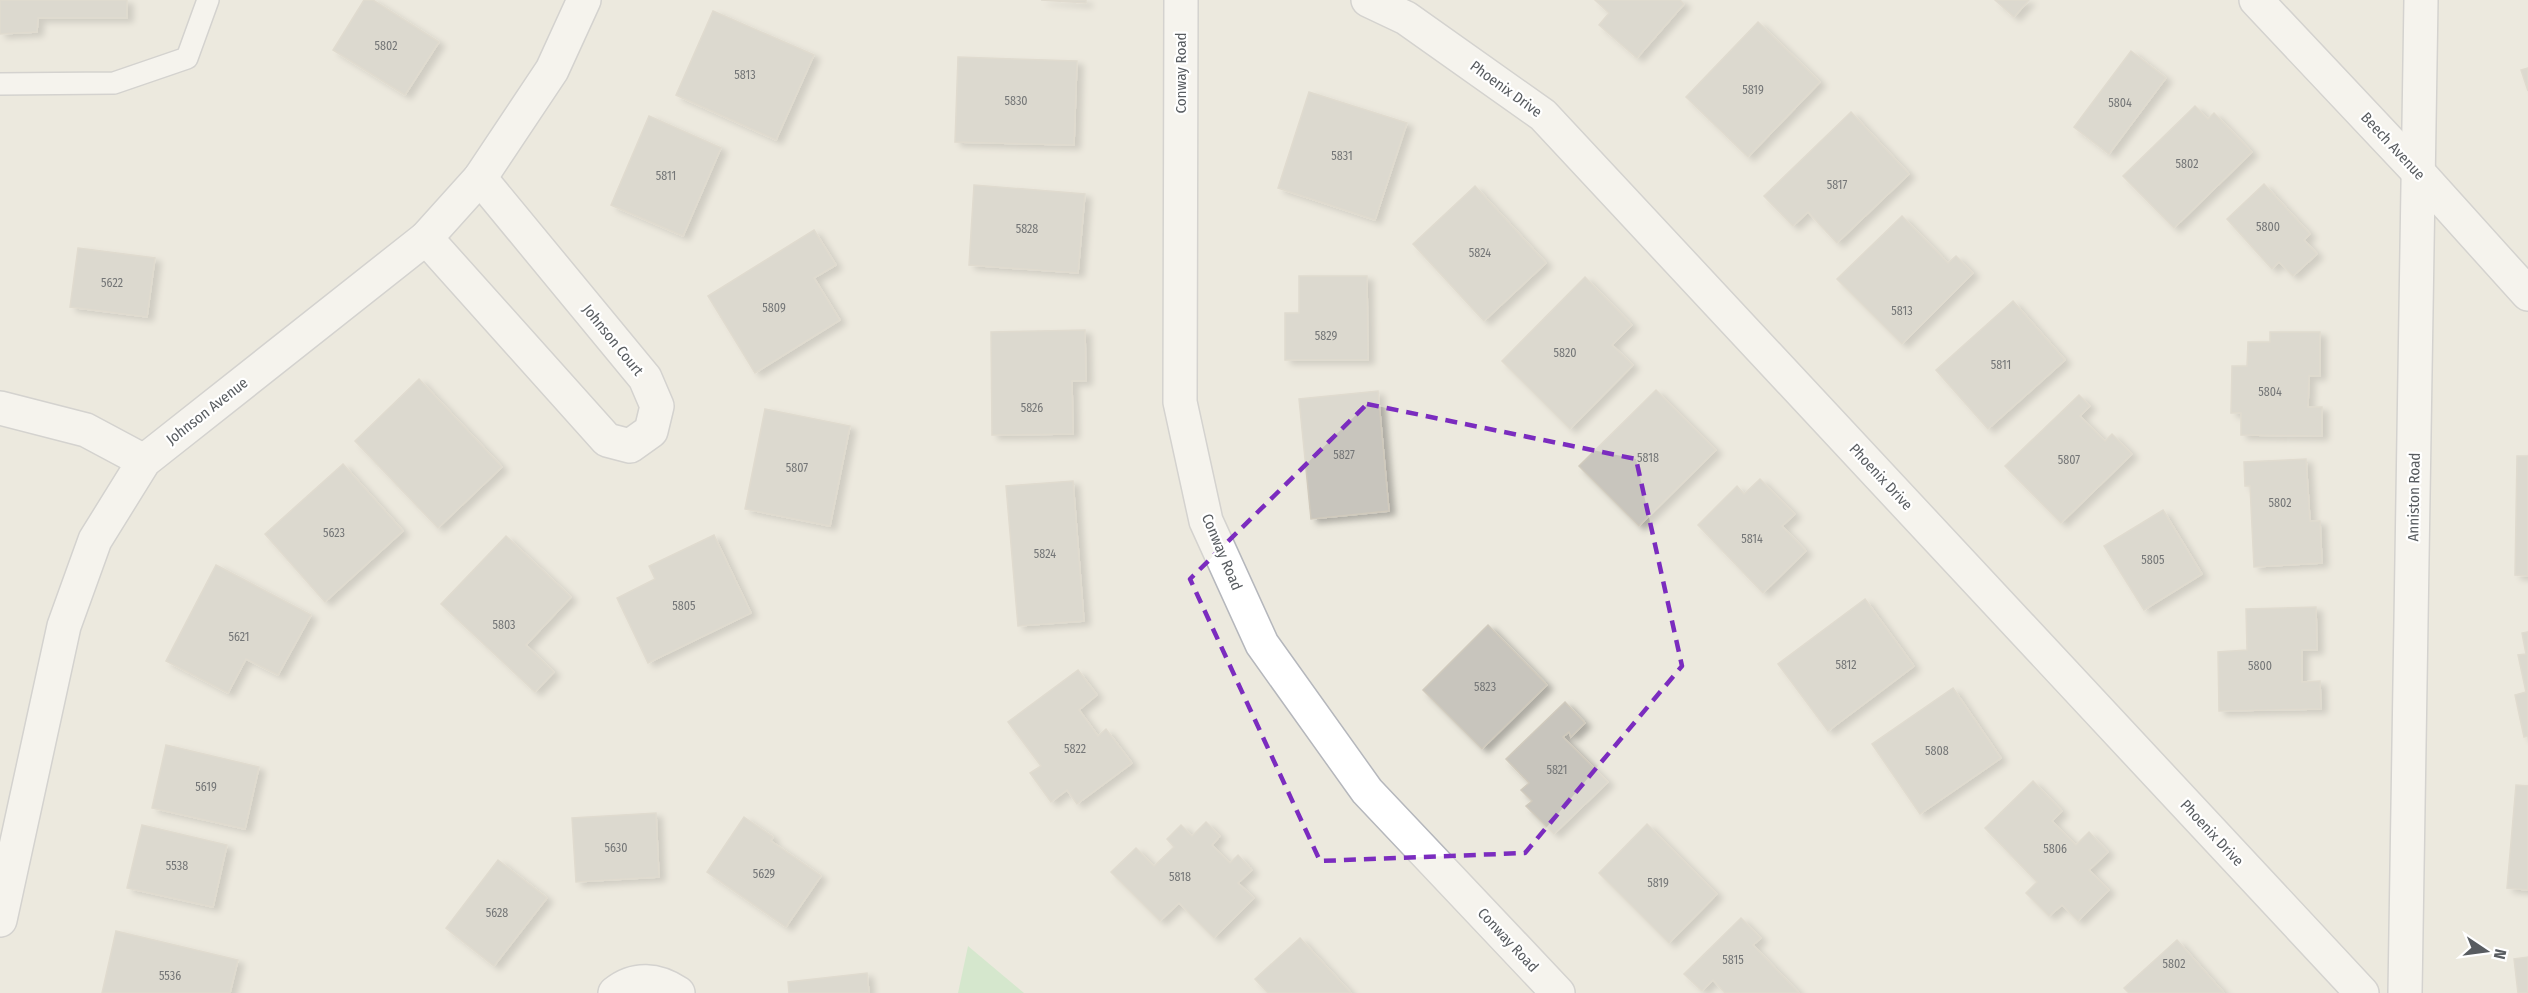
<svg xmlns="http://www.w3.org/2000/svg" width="2528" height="993" viewBox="0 0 2528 993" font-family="'Fira Sans Condensed',sans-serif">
  <defs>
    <filter id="shadow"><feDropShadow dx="6" dy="4" stdDeviation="3" flood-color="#0004"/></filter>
  </defs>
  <rect width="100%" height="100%" fill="#ece9de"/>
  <path fill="#b9e5b9" d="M968,946L1024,993H958Z"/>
  <g fill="#c8c5bd" stroke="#d0cabd" stroke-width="1.5" filter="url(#shadow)">
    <path d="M0,0H127V18H38L37,32L0,34Z"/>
    <path d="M364,0H373L439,42L405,95L333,50Z"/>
    <path d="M1041,0H1086V3Z"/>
    <path d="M1595,0H1680L1684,4L1637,58L1599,25L1609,13Z"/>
    <path d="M1995,0H2029L2014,17Z"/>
    <path d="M713,11L814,55L776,140L676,95Z"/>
    <path d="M1758,22L1820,82L1748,157L1686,97Z"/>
    <path d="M2131,51L2166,78L2109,154L2074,127Z"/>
    <path d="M958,57L1077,61L1074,145L955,142Z"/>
    <path d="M2528,68V91L2521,70Z"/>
    <path d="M1309,92L1407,123L1375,220L1278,188Z"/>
    <path d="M2195,106L2208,119L2214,113L2252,152L2174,228L2123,176Z"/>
    <path d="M1851,112L1909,174L1837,243L1808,212L1793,226L1764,196Z"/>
    <path d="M649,116L721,148L683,236L611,205Z"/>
    <path d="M2264,184L2310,234L2304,240L2317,254L2293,276L2279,262L2272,269L2227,219Z"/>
    <path d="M974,185L1085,194L1078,273L969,265Z"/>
    <path d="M1475,186L1546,263L1484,321L1413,244Z"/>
    <path d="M1902,216L1948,263L1956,256L1973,273L1902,344L1837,279Z"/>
    <path d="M814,230L836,265L814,278L840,320L755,373L708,296Z"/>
    <path d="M78,248L155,258L147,317L70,307Z"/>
    <path d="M1299,276H1367L1368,360H1285V313H1299Z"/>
    <path d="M1585,277L1632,325L1612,345L1633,365L1570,429L1502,361Z"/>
    <path d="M2013,301L2065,360L1988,429L1936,370Z"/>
    <path d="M1085,330L1086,381H1072L1073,434L992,435L991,332Z"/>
    <path d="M2270,332H2320V376H2309L2308,407H2322V436L2241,435V413H2231L2232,366H2247L2248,342H2270Z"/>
    <path d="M419,379L502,467L438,528L355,441Z"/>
    <path d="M1656,390L1716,450L1639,526L1579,466Z"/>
    <path d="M1378,391L1389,511L1311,519L1299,399Z"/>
    <path d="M2079,395L2090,406L2080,416L2105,441L2112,434L2132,454L2061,523L2005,466Z"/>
    <path d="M765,409L850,426L830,526L745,509Z"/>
    <path d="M2517,456H2528V576L2515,575Z"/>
    <path d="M2306,459L2310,521H2320L2322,563L2254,567L2250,486H2245L2244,462Z"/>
    <path d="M343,464L403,531L325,602L265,534Z"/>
    <path d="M1760,479L1795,514L1782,526L1806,551L1763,593L1698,525L1737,486L1744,494Z"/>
    <path d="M1073,481L1084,621L1018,626L1006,486Z"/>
    <path d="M2163,510L2202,574L2144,610L2104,546Z"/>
    <path d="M714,535L751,613L648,663L617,598L655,579L649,566Z"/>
    <path d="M506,536L571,597L526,645L554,672L535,692L441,604Z"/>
    <path d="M216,565L311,615L278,675L246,659L228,693L166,661Z"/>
    <path d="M1865,599L1914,666L1828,731L1778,664Z"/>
    <path d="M2316,607L2317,650H2302V682L2320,681L2321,709L2219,711L2218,652L2247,650L2246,609Z"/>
    <path d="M1488,625L1547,685L1482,749L1423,690Z"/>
    <path d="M2528,632V736L2524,737L2515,695L2526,692L2518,655L2526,654L2522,633Z"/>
    <path d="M1078,670L1097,695L1079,710L1098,736L1106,729L1132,763L1077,804L1067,790L1051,802L1030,773L1041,766L1008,722Z"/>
    <path d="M1953,688L2001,758L1920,814L1872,744Z"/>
    <path d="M1565,702L1585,723L1571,737L1569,732L1563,737L1608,782L1554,834L1526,806L1532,801L1521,790L1529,783L1506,759Z"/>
    <path d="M166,745L259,767L245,829L152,808Z"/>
    <path d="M2033,781L2062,811L2052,821L2076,845L2089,832L2108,852L2089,870L2109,890L2078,921L2062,905L2049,916L2026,893L2037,882L1985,828Z"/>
    <path d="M2516,785L2528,786V890L2507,888Z"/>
    <path d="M656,813L659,877L576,882L572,818Z"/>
    <path d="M744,817L773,837L771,841L821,876L786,927L707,872Z"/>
    <path d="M1206,822L1220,836L1212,845L1230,863L1238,855L1252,870L1238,883L1254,898L1214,938L1179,903L1160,921L1111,872L1136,848L1154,866L1174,847L1167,839L1181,825L1192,836Z"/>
    <path d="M1647,824L1717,894L1669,943L1599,873Z"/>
    <path d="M142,825L227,845L213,907L127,888Z"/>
    <path d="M498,860L547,898L494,966L446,928Z"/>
    <path d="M1741,918L1761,938L1753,945L1799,993H1725L1713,980L1702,991L1684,974Z"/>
    <path d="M116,931L238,960L230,993H102Z"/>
    <path d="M1300,938L1351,993H1268L1255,979Z"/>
    <path d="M2177,940L2224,993H2129L2124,988Z"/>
    <path d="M2528,957V993H2518L2514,959Z"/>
    <path d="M867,973L869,993H789L788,982Z"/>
  </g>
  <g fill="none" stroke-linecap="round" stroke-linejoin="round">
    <defs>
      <path id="lane" d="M0,84L114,83L187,58L208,0"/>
      <g id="street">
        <path d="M1181,0L1180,402L1206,521L1262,644L1367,791L1558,993"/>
        <path d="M1368,0L1406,18L1543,115L2362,993"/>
        <path d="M2256,0L2419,173L2528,294"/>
        <path d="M426,238L607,440L630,446L651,431L657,406L645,378L480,178"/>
        <path d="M0,408L86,430L144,461"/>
        <path d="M0,920L64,626L95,540L144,461L426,238L480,178L552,70L584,0"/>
        <path d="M615,993C635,977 657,979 678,993"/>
        <path d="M2405,993L2421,0"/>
      </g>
    </defs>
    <use href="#lane" stroke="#b5b7bc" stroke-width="24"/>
    <use href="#street" stroke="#b5b7bc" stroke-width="36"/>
    <use href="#lane" stroke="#fff" stroke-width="21"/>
    <use href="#street" stroke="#fff" stroke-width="33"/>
  </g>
  <path d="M0 0H2528V993H0ZM1367,404L1636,459L1682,666L1525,853L1320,861L1190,579Z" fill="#ece9de" fill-opacity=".55" fill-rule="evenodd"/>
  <path fill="none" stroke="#7b2cbf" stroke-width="4.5" stroke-dasharray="12 8" stroke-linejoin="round" d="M1367,404L1636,459L1682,666L1525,853L1320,861L1190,579Z"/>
  <g text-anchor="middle" stroke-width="4.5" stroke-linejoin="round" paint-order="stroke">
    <g font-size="12" fill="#747677">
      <text x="386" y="50">5802</text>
      <text x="745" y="79">5813</text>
      <text x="1753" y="94">5819</text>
      <text x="1016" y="105">5830</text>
      <text x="2120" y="107">5804</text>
      <text x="1342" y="160">5831</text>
      <text x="2187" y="168">5802</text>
      <text x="666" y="180">5811</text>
      <text x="1837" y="189">5817</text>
      <text x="2268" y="231">5800</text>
      <text x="1027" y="233">5828</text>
      <text x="1480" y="257">5824</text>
      <text x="112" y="287">5622</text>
      <text x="774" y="312">5809</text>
      <text x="1902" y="315">5813</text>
      <text x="1326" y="340">5829</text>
      <text x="1565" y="357">5820</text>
      <text x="2001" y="369">5811</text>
      <text x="2270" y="396">5804</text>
      <text x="1032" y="412">5826</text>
      <text x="1344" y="459">5827</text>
      <text x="1648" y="462">5818</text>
      <text x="2069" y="464">5807</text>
      <text x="797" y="472">5807</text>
      <text x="2280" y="507">5802</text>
      <text x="334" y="537">5623</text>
      <text x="1752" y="543">5814</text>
      <text x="1045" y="558">5824</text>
      <text x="2153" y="564">5805</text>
      <text x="684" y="610">5805</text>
      <text x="504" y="629">5803</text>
      <text x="239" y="641">5621</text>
      <text x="1846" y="669">5812</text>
      <text x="2260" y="670">5800</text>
      <text x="1485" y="691">5823</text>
      <text x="1075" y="753">5822</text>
      <text x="1937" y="755">5808</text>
      <text x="1557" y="774">5821</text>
      <text x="206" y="791">5619</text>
      <text x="616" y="852">5630</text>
      <text x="2055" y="853">5806</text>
      <text x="177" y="870">5538</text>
      <text x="764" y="878">5629</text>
      <text x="1180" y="881">5818</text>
      <text x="1658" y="887">5819</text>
      <text x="497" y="917">5628</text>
      <text x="1733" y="964">5815</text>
      <text x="2174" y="968">5802</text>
      <text x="170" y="980">5536</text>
    </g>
    <g font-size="15" fill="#585c60" stroke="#fff">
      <text transform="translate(1181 73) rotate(-90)" y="5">Conway Road</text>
      <text transform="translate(1506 89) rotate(36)" y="5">Phoenix Drive</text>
      <text transform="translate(2393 146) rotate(47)" y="5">Beech Avenue</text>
      <text transform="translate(613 340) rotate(51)" y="5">Johnson Court</text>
      <text transform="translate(207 411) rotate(-38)" y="5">Johnson Avenue</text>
      <text transform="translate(1881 477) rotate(47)" y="5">Phoenix Drive</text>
      <text transform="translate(2414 497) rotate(-89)" y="5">Anniston Road</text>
      <text transform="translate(1222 552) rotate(67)" y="5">Conway Road</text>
      <text transform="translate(2212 833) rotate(47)" y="5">Phoenix Drive</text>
      <text transform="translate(1508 940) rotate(47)" y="5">Conway Road</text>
    </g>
  </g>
  <g transform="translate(2486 951) rotate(103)" stroke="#ffffff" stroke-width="4.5" paint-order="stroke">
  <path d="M0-4.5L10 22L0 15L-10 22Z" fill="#585c60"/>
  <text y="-9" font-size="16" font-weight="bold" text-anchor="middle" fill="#585c60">N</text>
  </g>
</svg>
